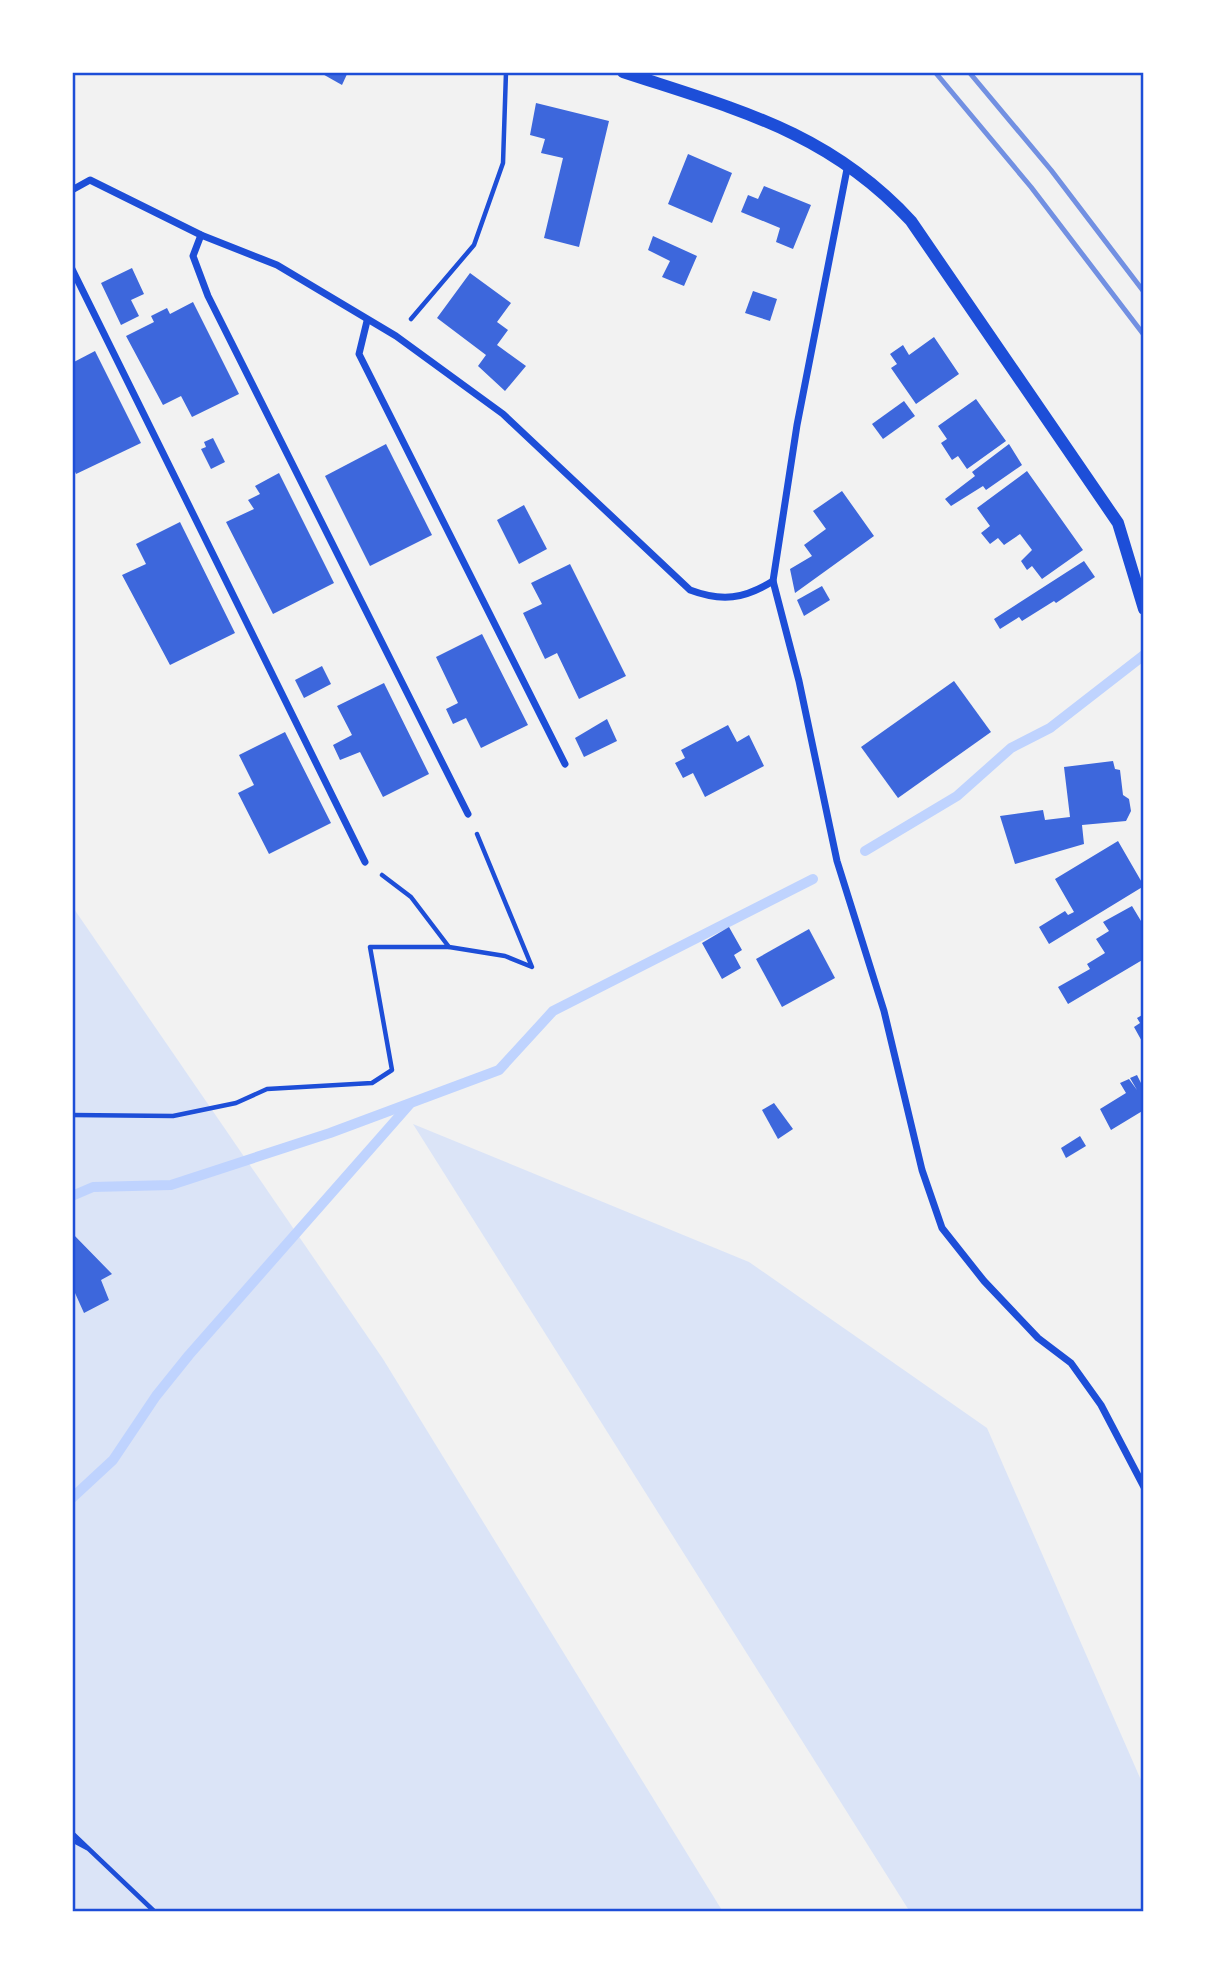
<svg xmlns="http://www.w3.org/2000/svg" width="1216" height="1984" viewBox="0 0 1216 1984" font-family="'DejaVu Sans',sans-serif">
  <rect width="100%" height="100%" fill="#f2f2f2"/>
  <g fill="#dbe4f7">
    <path d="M72,906L383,1359L723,1912H72Z"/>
    <path d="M413,1124L749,1262L987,1428L1144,1787V1912H910Z"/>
  </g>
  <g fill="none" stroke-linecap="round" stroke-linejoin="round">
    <g stroke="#bfd3fe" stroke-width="10">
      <path d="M865,851L957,796L1011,748L1050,728L1144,655"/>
      <path d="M72,1196L93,1187L171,1185L330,1133L499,1070L553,1011L813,879"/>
      <path d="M72,1498L113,1460L156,1396L189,1355L409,1105"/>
    </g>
  </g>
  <g fill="#3d67dc">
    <path d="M319,72H348L342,85Z"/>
    <path d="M536,103L609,121L579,247L544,238L563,158L541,153L545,139L530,135Z"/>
    <path d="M688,154L732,173L712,223L668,204Z"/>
    <path d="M764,186L811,205L793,249L776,242L780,228L741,212L748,195L758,199Z"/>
    <path d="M653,236L697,256L684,286L662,277L670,261L648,250Z"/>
    <path d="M132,268L144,294L131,300L139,316L121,325L101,283Z"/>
    <path d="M470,273L511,303L497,322L508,330L497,345L526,366L505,391L478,366L486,355L437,318Z"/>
    <path d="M753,291L777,299L770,321L745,313Z"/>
    <path d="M193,302L239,394L192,417L181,396L163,405L126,336L154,322L151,316L167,308L170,314Z"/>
    <path d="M934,337L959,374L916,404L891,368L897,364L890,354L903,345L909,355Z"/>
    <path d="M95,351L141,443L76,474L72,465V363Z"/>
    <path d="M976,399L1006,441L967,469L958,456L952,460L941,443L947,439L938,426Z"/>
    <path d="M904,401L915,416L883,439L872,424Z"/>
    <path d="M213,438L225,462L211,469L201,449L206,447L204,442Z"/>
    <path d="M386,444L432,535L370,566L325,476Z"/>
    <path d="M1009,444L1022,465L986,490L983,486L951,506L945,499L975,476L972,472Z"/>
    <path d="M1027,471L1083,550L1042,579L1032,566L1027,570L1021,561L1032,550L1020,534L1004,545L998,538L990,544L981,533L990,526L977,508Z"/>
    <path d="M279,473L334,583L273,614L226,522L254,509L248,500L260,494L255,486Z"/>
    <path d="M842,491L874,536L795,593L790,569L812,556L804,545L826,529L813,511Z"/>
    <path d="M524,505L547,549L519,564L497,520Z"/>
    <path d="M180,522L235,633L170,665L122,575L146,564L136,544Z"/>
    <path d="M1084,561L1095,577L1056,603L1054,601L1022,621L1019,617L1000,629L994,619Z"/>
    <path d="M570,564L626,676L579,699L557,653L545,659L523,613L542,604L531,583Z"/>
    <path d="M822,586L830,600L804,616L797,600Z"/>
    <path d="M482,634L528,725L481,748L466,718L453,724L446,709L458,703L436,657Z"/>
    <path d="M322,666L331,684L304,698L295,680Z"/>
    <path d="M954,681L991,732L898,798L861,747Z"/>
    <path d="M384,683L429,774L383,797L360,752L340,760L333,745L352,735L337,706Z"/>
    <path d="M607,719L617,741L584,757L575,738Z"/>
    <path d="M728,725L737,742L749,735L764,766L705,797L693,773L683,778L675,763L685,758L681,750Z"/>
    <path d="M285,732L331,823L269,854L238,793L254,785L239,755Z"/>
    <path d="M1113,761L1115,769L1120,770L1123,795L1129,799L1131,811L1126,821L1082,825L1084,844L1015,864L1000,816L1043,810L1045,820L1070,817L1064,767Z"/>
    <path d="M1118,841L1144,886L1049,944L1039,927L1065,911L1068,915L1074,912L1055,879Z"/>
    <path d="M1132,906L1144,926V959L1068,1004L1058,987L1090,969L1087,964L1105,953L1096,939L1109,931L1103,922Z"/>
    <path d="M729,927L742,950L734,955L741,968L722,979L702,943Z"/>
    <path d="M809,929L835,978L782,1007L756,959Z"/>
    <path d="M1144,1014V1045L1134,1027L1140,1023L1137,1018Z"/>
    <path d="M1137,1075L1144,1089V1110L1111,1130L1100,1109L1126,1093L1120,1083L1129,1079L1137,1090L1130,1078Z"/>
    <path d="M774,1103L793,1129L778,1139L762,1110Z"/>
    <path d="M1080,1136L1086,1146L1066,1158L1061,1148Z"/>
    <path d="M72,1233L112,1274L101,1280L109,1300L84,1313L75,1293L72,1294Z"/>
  </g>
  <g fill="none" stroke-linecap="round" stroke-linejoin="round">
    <g stroke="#1d4ed8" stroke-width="4.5">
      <path d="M411,319L474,245L503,163L506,72"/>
      <path d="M449,947L505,956L532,967L477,834"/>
      <path d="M72,1115L173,1116L236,1103L267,1089L372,1083L392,1070L370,947H449L411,897L382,875"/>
      <path d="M72,1833L155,1912"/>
      <path d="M72,1840L87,1848"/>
    </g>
    <g stroke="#1d4ed8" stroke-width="7">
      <path d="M848,164L797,425L773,581L799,681L837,861L884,1011L922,1170L942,1228L984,1281L1038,1338L1071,1363L1101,1405L1144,1487"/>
      <path d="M72,190L90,180L201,235L277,265L396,336L503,414L690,590C722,602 744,599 773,581"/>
      <path d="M201,235L193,256L208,296L468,814"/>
      <path d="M72,269L365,862"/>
      <path d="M367,321L359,354L565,764"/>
    </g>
    <path stroke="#1d4ed8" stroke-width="12" d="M623,72C735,109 828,131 911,221L1118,523L1144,609"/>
    <g stroke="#7290e2" stroke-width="5">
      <path d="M935,72L1031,187L1144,335"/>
      <path d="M969,72L1051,170L1144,292"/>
    </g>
  </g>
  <rect width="1216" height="1984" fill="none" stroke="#ffffff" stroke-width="147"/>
  <rect x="74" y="74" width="1068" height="1836" fill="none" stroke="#1d4ed8" stroke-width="2.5"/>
</svg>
